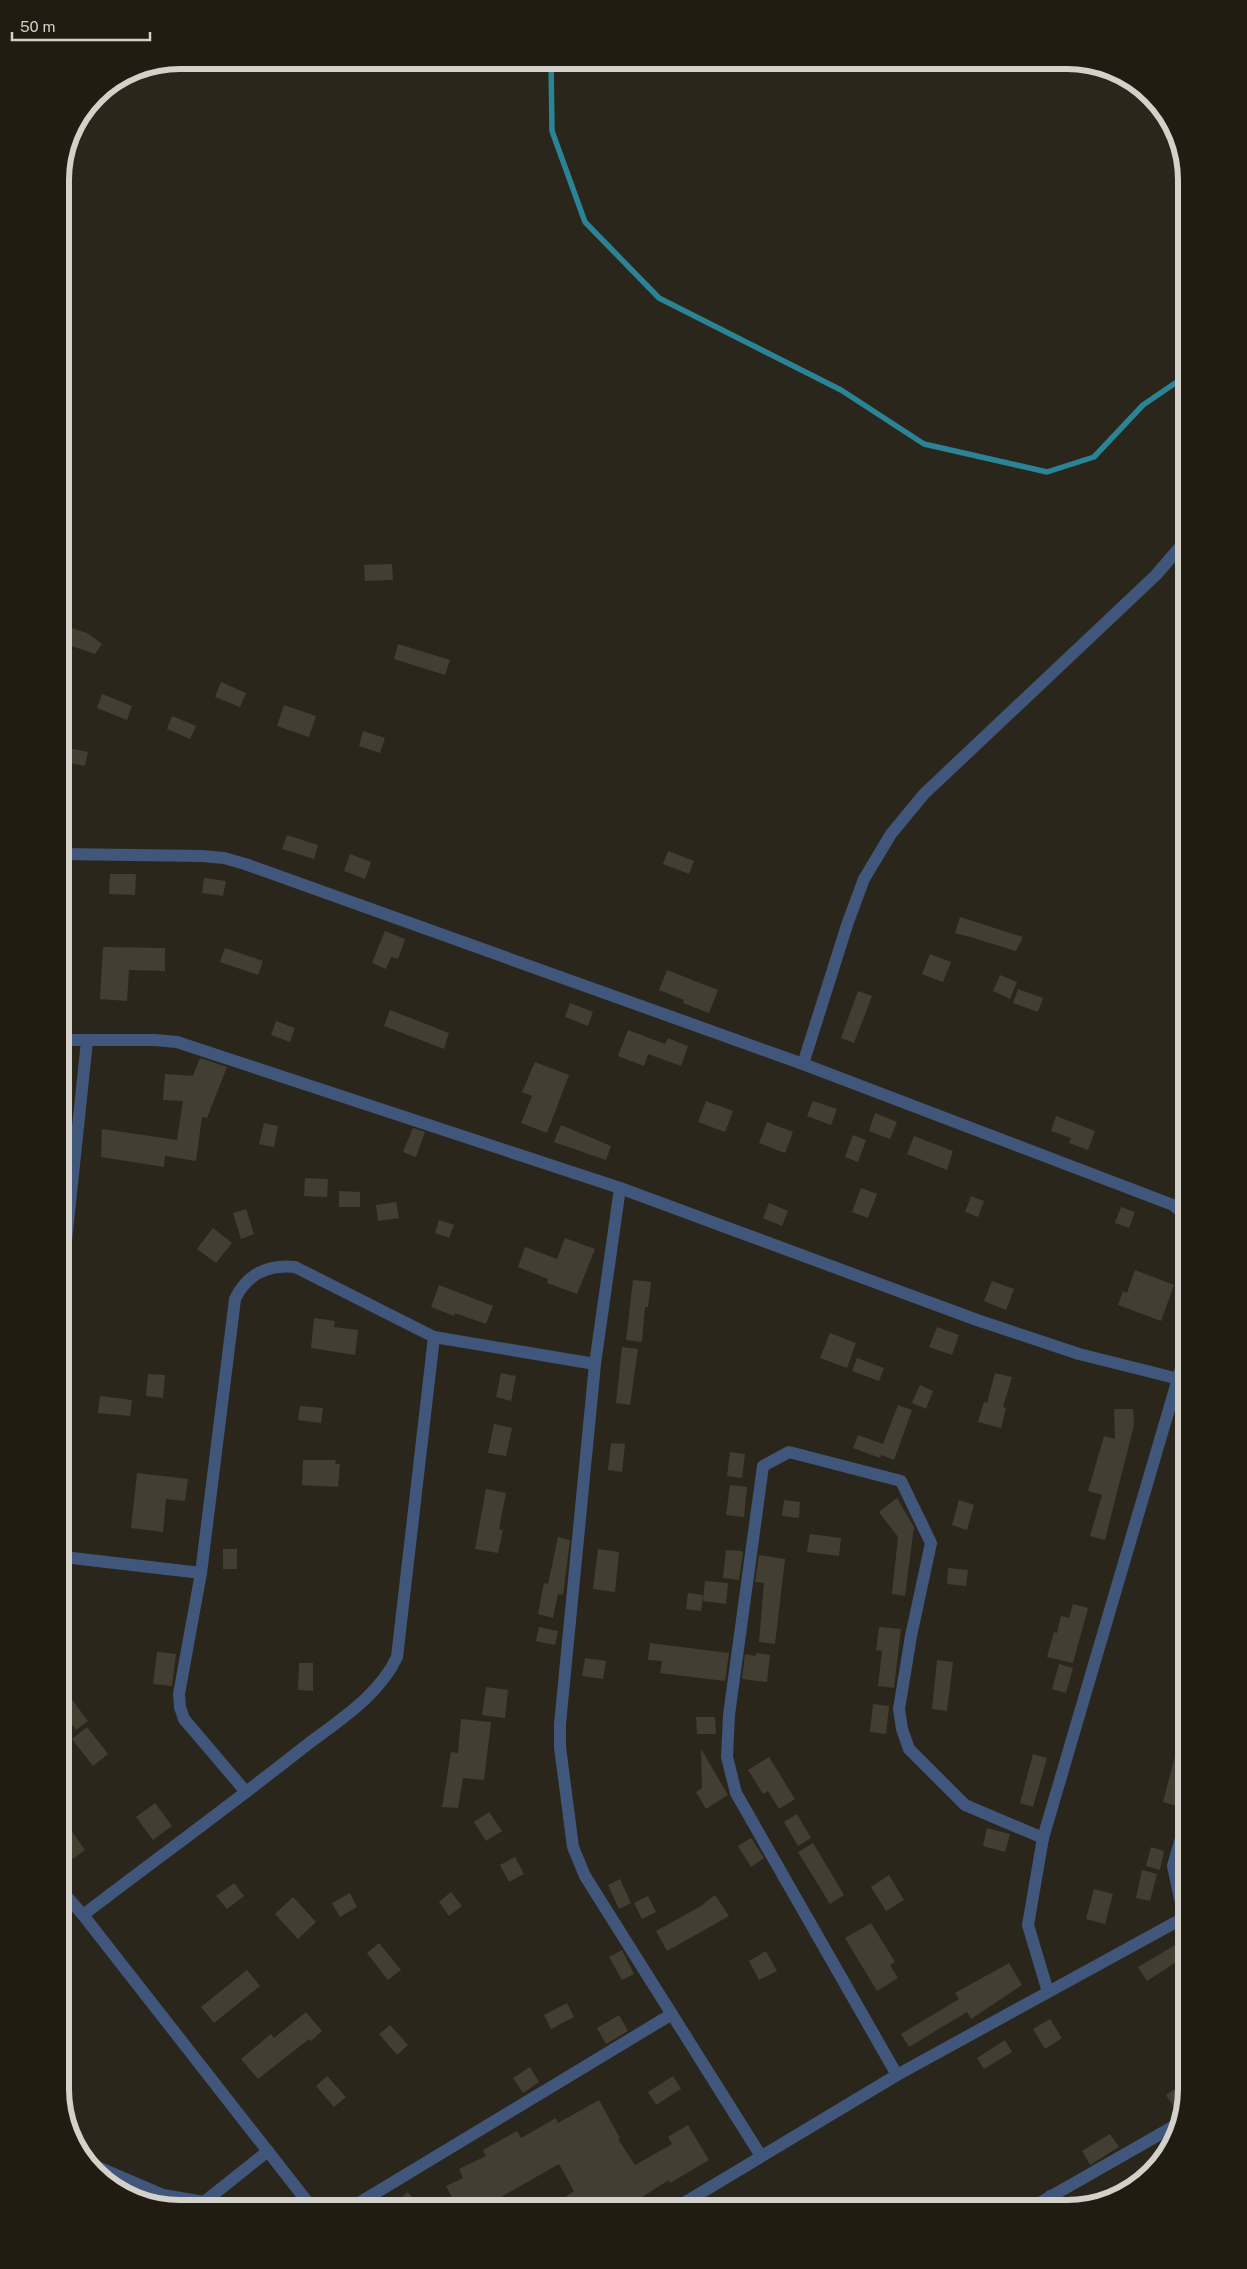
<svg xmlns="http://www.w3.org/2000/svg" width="1247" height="2269" viewBox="0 0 1247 2269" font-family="'Public Sans',sans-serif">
  <rect width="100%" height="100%" fill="#2b261b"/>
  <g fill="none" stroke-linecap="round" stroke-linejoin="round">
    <path stroke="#2a8496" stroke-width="5.5" d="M551,60L552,131L585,222L659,298L841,390L924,444L1047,472L1094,457L1143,405L1187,375"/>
  </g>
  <g fill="#433e32">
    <path d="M392,564L393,580L365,581L364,565Z"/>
    <path d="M68,627L87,633L102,644L95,654L63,643Z"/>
    <path d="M398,644L450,660L445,675L394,659Z"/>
    <path d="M221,682L246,693L240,707L215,697Z"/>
    <path d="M102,694L132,706L127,720L97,708Z"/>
    <path d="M284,705L316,716L309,737L277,726Z"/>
    <path d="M172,716L196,726L190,739L167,729Z"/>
    <path d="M363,731L385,738L380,753L359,746Z"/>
    <path d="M68,748L88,752L85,766L65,762Z"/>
    <path d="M287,835L318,845L314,859L282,849Z"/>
    <path d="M668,851L694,861L689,874L663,864Z"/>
    <path d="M350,854L371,862L365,879L344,871Z"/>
    <path d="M110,874H136L135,895L109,894Z"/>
    <path d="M204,878L226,881L223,896L202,893Z"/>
    <path d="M960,917L1023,937L1016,951L970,937L955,933Z"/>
    <path d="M385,931L405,939L398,959L391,957L386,969L372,963Z"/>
    <path d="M103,947L165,948V971L129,970L127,1001L100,999Z"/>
    <path d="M225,948L263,961L258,975L220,962Z"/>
    <path d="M930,954L951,962L943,982L922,974Z"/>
    <path d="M667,970L718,990L709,1013L683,1003L684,1000L659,990Z"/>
    <path d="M1000,975L1017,982L1010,999L993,991Z"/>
    <path d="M1018,989L1043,998L1038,1012L1013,1003Z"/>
    <path d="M858,991L872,996L854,1043L841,1038Z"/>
    <path d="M570,1003L593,1012L588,1026L565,1017Z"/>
    <path d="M390,1010L449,1033L444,1049L384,1026Z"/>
    <path d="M276,1021L295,1028L290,1042L271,1035Z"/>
    <path d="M628,1030L665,1044L668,1038L688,1046L681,1066L648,1054L644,1066L618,1056Z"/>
    <path d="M200,1058L227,1067L207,1118L202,1117L196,1161L165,1156L164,1167L101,1157L102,1129L177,1140L183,1101L163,1100L165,1074L193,1076Z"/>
    <path d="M535,1062L569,1075L547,1133L521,1123L532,1096L522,1092Z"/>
    <path d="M706,1101L733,1111L725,1132L698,1122Z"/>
    <path d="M813,1101L837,1109L831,1125L807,1116Z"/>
    <path d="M875,1113L897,1122L890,1139L869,1131Z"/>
    <path d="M1056,1116L1095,1131L1088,1150L1069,1143L1071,1138L1051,1131Z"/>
    <path d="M767,1122L793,1132L785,1153L759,1143Z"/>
    <path d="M264,1123L278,1126L274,1147L259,1144Z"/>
    <path d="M561,1125L611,1146L606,1160L554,1142Z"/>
    <path d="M413,1128L425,1132L416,1157L403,1152Z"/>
    <path d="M853,1135L866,1140L858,1162L845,1157Z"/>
    <path d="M914,1136L953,1151L947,1170L907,1154Z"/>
    <path d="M305,1178L328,1179L327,1197L304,1196Z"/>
    <path d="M861,1188L877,1194L868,1218L852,1212Z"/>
    <path d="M339,1191L360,1192V1207H339Z"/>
    <path d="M971,1196L984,1201L978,1217L965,1212Z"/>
    <path d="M396,1202L399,1218L378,1221L376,1205Z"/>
    <path d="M769,1203L788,1211L782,1226L763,1218Z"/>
    <path d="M1121,1207L1135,1212L1129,1228L1115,1223Z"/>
    <path d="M246,1209L254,1234L241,1239L233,1213Z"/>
    <path d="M439,1220L454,1225L449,1238L435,1233Z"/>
    <path d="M213,1228L232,1243L216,1263L197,1249Z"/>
    <path d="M565,1238L595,1249L577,1294L547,1283L548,1279L518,1267L525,1247L557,1259Z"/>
    <path d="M1135,1270L1174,1285L1161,1321L1118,1305L1123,1291L1127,1293Z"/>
    <path d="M633,1280L651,1282L648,1307H645L642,1342L626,1340Z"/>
    <path d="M992,1281L1014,1289L1006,1310L984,1301Z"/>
    <path d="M439,1285L493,1306L486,1324L455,1313L454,1316L431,1307Z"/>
    <path d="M314,1318L335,1321L334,1327L358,1330L355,1355L311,1348Z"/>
    <path d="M937,1327L959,1335L952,1355L929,1347Z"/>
    <path d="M830,1333L856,1343L847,1368L820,1358Z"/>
    <path d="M622,1347L638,1349L630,1405L616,1403Z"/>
    <path d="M857,1358L884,1368L879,1381L852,1371Z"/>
    <path d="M501,1373L516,1376L511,1401L496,1397Z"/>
    <path d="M995,1373L1012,1377L1003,1407L1006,1408L1001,1428L978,1422L984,1402L987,1403Z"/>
    <path d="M148,1374L165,1375L163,1398L146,1396Z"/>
    <path d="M920,1385L933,1391L926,1409L912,1403Z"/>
    <path d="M100,1396L132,1400L130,1416L98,1413Z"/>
    <path d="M898,1405L912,1410L894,1460L881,1455L880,1458L853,1448L858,1435L883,1444Z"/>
    <path d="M300,1406L323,1408L321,1423L298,1420Z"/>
    <path d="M1114,1409H1133L1134,1425L1105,1540L1090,1536L1102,1495L1088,1491L1104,1436L1115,1439Z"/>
    <path d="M494,1424L512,1428L506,1456L488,1453Z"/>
    <path d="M611,1443L625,1444L622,1472L608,1470Z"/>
    <path d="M730,1452L745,1454L742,1478L727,1476Z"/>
    <path d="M303,1460H336L335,1464H340L338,1487L302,1485Z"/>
    <path d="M137,1473L188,1479L185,1501L166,1499L163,1532L131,1528Z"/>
    <path d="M730,1485L747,1487L744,1517L726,1515Z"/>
    <path d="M486,1489L506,1493L499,1529L503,1530L498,1553L475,1549Z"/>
    <path d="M897,1498L914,1527L905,1596L892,1594L898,1537L879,1512Z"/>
    <path d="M784,1500L800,1502L799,1518L782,1516Z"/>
    <path d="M959,1500L974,1505L967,1530L952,1525Z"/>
    <path d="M810,1534L841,1538L839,1556L807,1552Z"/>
    <path d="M558,1537L570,1540L563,1595L558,1594L553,1618L538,1614L544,1583L548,1584Z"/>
    <rect x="223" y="1549" width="14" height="20"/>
    <path d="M598,1549L619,1552L615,1592L593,1589Z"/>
    <path d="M726,1550L741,1551L743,1553L739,1580L723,1578Z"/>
    <path d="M759,1555L785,1559L775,1644L759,1642L764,1583L755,1582Z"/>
    <path d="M948,1568L968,1570L966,1586L947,1584Z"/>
    <path d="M705,1581L728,1583L726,1604L703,1601Z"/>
    <path d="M688,1593L703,1595L701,1611L686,1609Z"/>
    <path d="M1073,1604L1088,1608L1073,1663L1047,1657L1054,1632L1057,1633L1061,1616L1069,1618Z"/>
    <path d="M539,1627L558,1631L555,1645L536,1641Z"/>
    <path d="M879,1627L901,1629L894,1688L878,1686L882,1651L876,1650Z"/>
    <path d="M650,1643L729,1653L725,1681L660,1673L662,1661L648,1660Z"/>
    <path d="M157,1652L176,1654L172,1686L153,1684Z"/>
    <path d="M756,1653L770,1655L767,1682L742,1679L745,1654L756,1656Z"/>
    <path d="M585,1658L606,1661L603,1679L582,1676Z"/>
    <path d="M937,1660L953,1662L947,1711L932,1709Z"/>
    <path d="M299,1663H313V1691L298,1690Z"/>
    <path d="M1059,1664L1073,1668L1066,1693L1052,1689Z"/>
    <path d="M486,1687L508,1690L505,1718L482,1715Z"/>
    <path d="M70,1697L88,1721L76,1730L60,1709V1705Z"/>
    <path d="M873,1704L889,1706L886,1734L870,1732Z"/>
    <path d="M696,1717H715L716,1734H697Z"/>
    <path d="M461,1719L491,1722L484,1780L463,1778L458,1808L442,1807L451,1752L458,1753Z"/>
    <path d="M87,1727L108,1754L93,1766L72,1739Z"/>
    <path d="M1182,1730H1187V1767L1177,1806L1163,1802Z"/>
    <path d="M701,1749L728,1795L706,1809L696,1792L702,1788Z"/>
    <path d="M1033,1754L1047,1758L1033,1807L1020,1803Z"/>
    <path d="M769,1757L795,1799L779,1809L768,1791L763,1794L748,1770Z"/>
    <path d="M155,1803L172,1826L153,1840L136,1817Z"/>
    <path d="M489,1812L502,1831L486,1841L474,1822Z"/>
    <path d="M797,1814L811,1838L798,1846L784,1822Z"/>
    <path d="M987,1828L1010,1834L1005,1852L983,1846Z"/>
    <path d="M71,1830L85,1850L73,1859L60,1840V1838Z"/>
    <path d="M751,1838L764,1858L751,1867L738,1846Z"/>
    <path d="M813,1843L844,1895L830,1904L798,1852Z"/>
    <path d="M1151,1847L1164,1851L1160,1870L1146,1866Z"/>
    <path d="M515,1857L524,1874L509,1882L500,1865Z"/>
    <path d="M1142,1870L1157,1874L1150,1901L1136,1898Z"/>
    <path d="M889,1875L904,1900L886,1911L871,1887Z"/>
    <path d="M620,1879L631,1903L619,1909L608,1885Z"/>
    <path d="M234,1883L244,1896L227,1909L216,1896Z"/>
    <path d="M1094,1889L1113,1894L1105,1924L1086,1919Z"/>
    <path d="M451,1892L462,1906L449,1916L439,1902Z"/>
    <path d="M350,1893L357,1907L340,1917L332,1903Z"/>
    <path d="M715,1895L729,1916L667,1951L656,1931L701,1906Z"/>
    <path d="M648,1896L656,1912L642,1919L634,1903Z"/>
    <path d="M293,1897L316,1922L298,1939L275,1914Z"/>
    <path d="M871,1923L895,1962L890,1965L898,1978L877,1991L845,1938Z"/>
    <path d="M1187,1938V1955L1147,1981L1138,1967Z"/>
    <path d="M379,1943L401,1970L388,1980L367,1953Z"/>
    <path d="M622,1950L634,1974L622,1980L609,1957Z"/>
    <path d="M766,1951L777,1971L759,1980L749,1961Z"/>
    <path d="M1009,1963L1022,1985L971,2019L967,2012L909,2047L901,2034L959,1999L955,1993Z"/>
    <path d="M247,1970L260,1986L214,2023L201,2007Z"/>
    <path d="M567,2003L574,2017L551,2029L544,2015Z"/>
    <path d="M306,2012L322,2031L311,2041L309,2039L258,2079L241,2059L271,2034L274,2038Z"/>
    <path d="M619,2015L628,2031L606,2044L597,2028Z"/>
    <path d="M1050,2019L1062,2038L1045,2049L1033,2029Z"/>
    <path d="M390,2025L408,2045L397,2055L379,2034Z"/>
    <path d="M1005,2040L1012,2052L984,2069L977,2058Z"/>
    <path d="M530,2067L539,2082L523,2093L513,2078Z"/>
    <path d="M327,2076L346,2097L334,2107L316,2086Z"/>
    <path d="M673,2076L681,2089L656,2105L648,2092Z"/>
    <path d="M1187,2081L1184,2101L1174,2107L1166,2095Z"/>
    <path d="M599,2100L620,2138L618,2139L635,2165L672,2144L668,2137L688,2125L709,2160L670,2183L669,2180L623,2209H569L562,2199L574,2191L559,2164L499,2198L504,2209H458L446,2186L463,2178L459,2169L486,2156L483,2150L517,2131L521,2138L556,2118L558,2123Z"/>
    <path d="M1110,2134L1119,2147L1090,2165L1082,2151Z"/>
    <path d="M408,2192L421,2209H387Z"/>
  </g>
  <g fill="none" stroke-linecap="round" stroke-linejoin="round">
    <g stroke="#40577b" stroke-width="12">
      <path d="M60,854L202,856L224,858L245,864L803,1064L1173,1205L1187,1216"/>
      <path d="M60,1040H155L177,1042L620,1188L977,1320L1079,1354L1179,1379"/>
      <path d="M803,1064L848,922L864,879L891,834L924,794L1156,575L1187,539"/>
      <path d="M620,1188L595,1364L560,1724V1747L573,1847L585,1876L761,2156"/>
      <path d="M60,1298L87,1041"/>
      <path d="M60,1553L72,1558L201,1573"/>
      <path d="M246,1792L184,1719L180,1707L179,1694L201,1573L235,1299C247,1274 268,1264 295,1267L434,1337L595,1364"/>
      <path d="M60,1889L83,1915L313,2209"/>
      <path d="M83,1915C155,1860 228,1807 299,1751C333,1724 378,1698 397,1657L434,1337"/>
      <path d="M1184,1917L1173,1866L1187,1817"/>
      <path d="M1048,1992L1028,1925L1043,1838L1187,1348"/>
      <path d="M897,2075L736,1793L727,1757L729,1715L763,1466L789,1452L901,1481L931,1543L911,1636L899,1709L902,1729L909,1749L965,1805L1043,1838"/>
      <path d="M93,2165L163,2195L204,2202L268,2151"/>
      <path d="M1050,2196L1058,2209"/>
      <path d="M349,2209L672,2014"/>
      <path d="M674,2209L897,2075L1187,1916"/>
      <path d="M1029,2209L1176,2125"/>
    </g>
  </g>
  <path d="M0 0H1247V2269H0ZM180 69H1067A111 111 0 0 1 1178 180V2089A111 111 0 0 1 1067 2200H180A111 111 0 0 1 69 2089V180A111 111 0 0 1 180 69Z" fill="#211c12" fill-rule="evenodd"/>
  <path fill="none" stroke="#d4d1ca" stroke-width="6" d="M180 69H1067A111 111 0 0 1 1178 180V2089A111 111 0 0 1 1067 2200H180A111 111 0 0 1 69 2089V180A111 111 0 0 1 180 69Z"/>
  <path d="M12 32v8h138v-8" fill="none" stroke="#d4d1ca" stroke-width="2.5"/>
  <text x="20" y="32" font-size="15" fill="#d4d1ca" stroke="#211c12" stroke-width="4" paint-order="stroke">50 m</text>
</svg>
